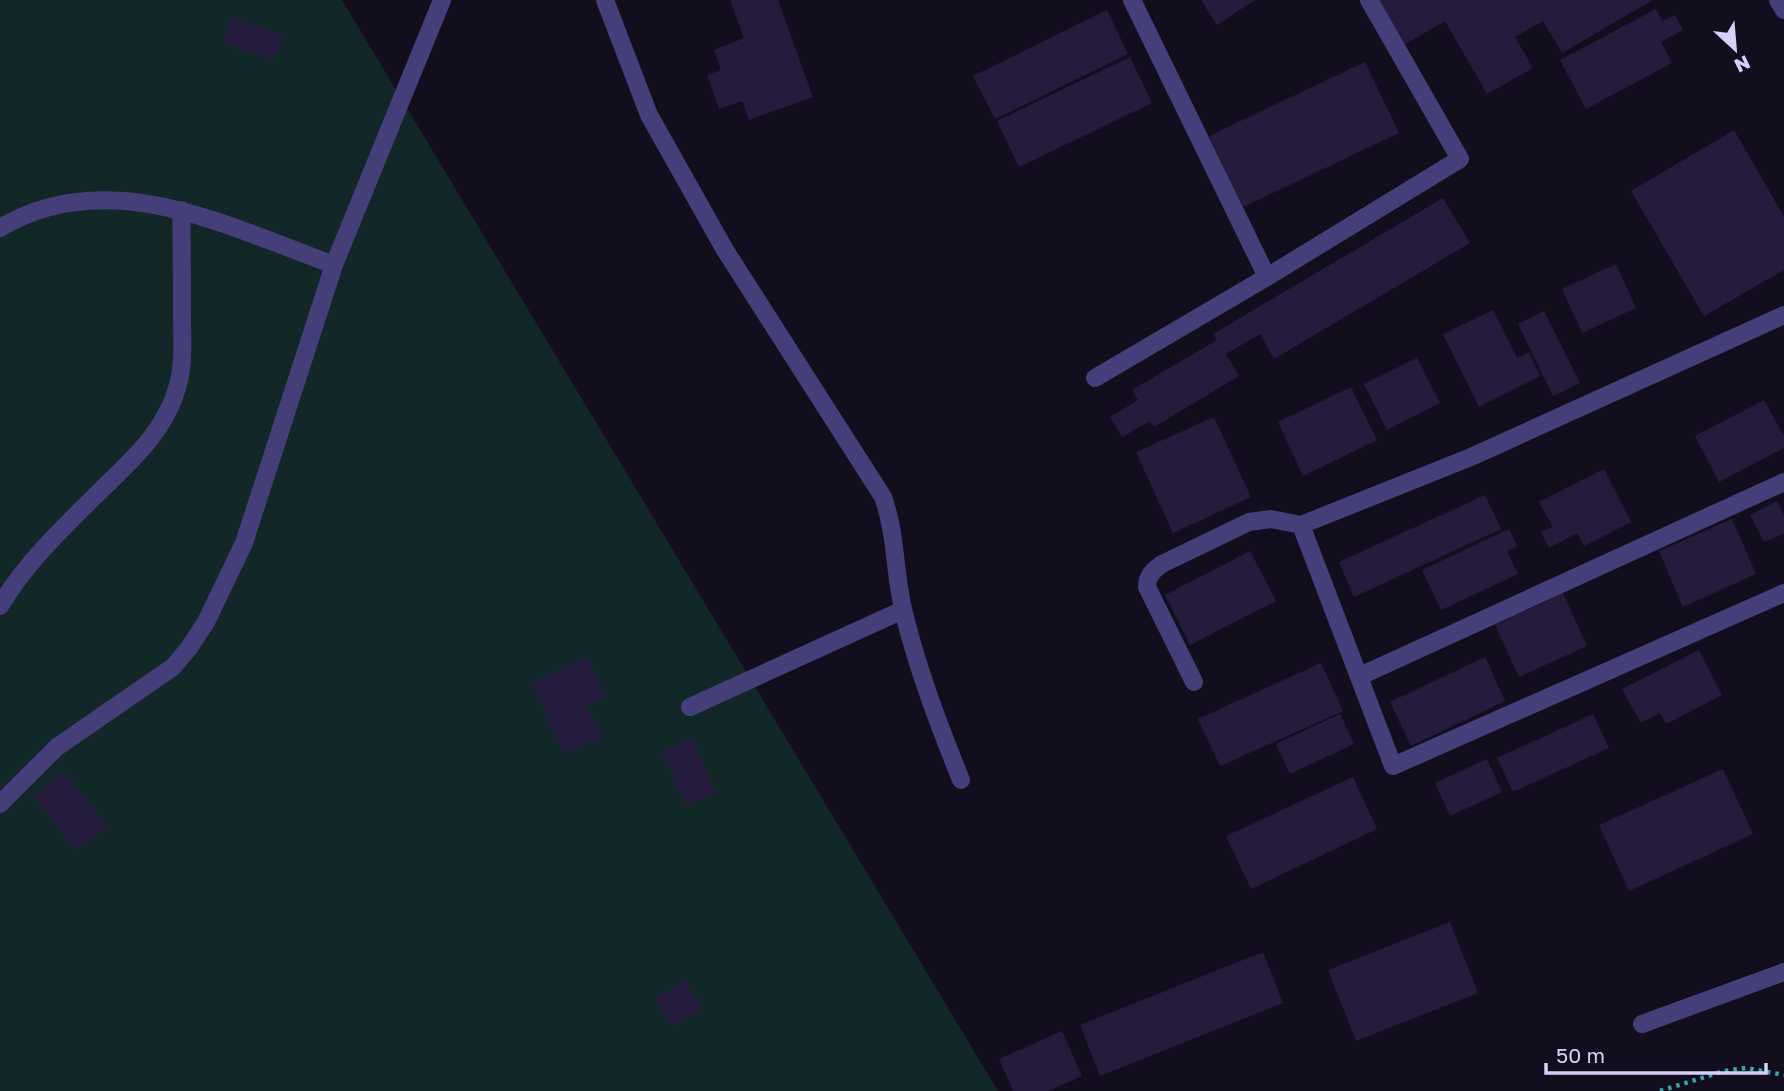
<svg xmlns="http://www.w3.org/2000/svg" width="1784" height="1091" viewBox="0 0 1784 1091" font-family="'Golos Text',sans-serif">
  <rect width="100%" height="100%" fill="#120e1e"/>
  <path fill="#122728" d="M0,0H342L998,1091H0Z"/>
  <g fill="#251c3d">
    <path d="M730,0H778L813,97L749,120L742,101L719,109L707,75L721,70L714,50L744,38Z"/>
    <path d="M1201,0H1255L1217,25Z"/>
    <path d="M1376,0H1653L1562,53L1543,21L1515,37L1533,68L1487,94L1445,21L1402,46Z"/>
    <path d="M1656,9L1662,21L1675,15L1683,30L1661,42L1672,63L1586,109L1560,60Z"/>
    <path d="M1107,10L1128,54L995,119L973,76Z"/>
    <path d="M232,17L283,35L274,61L223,43Z"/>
    <path d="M1130,57L1152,103L1019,167L997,121Z"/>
    <path d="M1365,62L1399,133L1243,207L1209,136Z"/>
    <path d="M1734,130L1784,217V270L1704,316L1631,191Z"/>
    <path d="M1443,198L1470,243L1274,359L1260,334L1226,354L1239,376L1154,427L1150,421L1122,437L1110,417L1138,400L1132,390L1217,340L1213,334Z"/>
    <path d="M1616,264L1636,308L1582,333L1562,289Z"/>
    <path d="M1493,310L1517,358L1529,352L1540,376L1479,407L1443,334Z"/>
    <path d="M1544,311L1580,383L1553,396L1518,324Z"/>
    <path d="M1417,358L1440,403L1387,430L1364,384Z"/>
    <path d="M1351,387L1377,440L1303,476L1278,422Z"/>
    <path d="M1764,400L1784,436V448L1719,482L1695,436Z"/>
    <path d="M1214,417L1251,497L1173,533L1136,452Z"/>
    <path d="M1604,469L1631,522L1584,546L1577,533L1549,548L1541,532L1553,527L1539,502Z"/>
    <path d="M1485,495L1501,529L1354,597L1339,562Z"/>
    <path d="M1777,501L1784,515V533L1764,542L1750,515Z"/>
    <path d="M1732,519L1756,574L1683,607L1659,551Z"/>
    <path d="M1509,529L1517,546L1507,551L1518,574L1441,610L1422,570Z"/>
    <path d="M1250,551L1276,601L1190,645L1165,595Z"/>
    <path d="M1563,593L1587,646L1519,677L1495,625Z"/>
    <path d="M1699,650L1722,695L1666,724L1660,713L1641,723L1622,689Z"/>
    <path d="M587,657L605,697L587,705L602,737L563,754L532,682Z"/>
    <path d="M1485,657L1505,701L1411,746L1390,702Z"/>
    <path d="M1321,663L1343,711L1220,766L1198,719Z"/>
    <path d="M1340,714L1354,744L1290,774L1276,744Z"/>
    <path d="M1593,714L1609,748L1513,792L1497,758Z"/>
    <path d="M692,738L716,792L686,806L662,752Z"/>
    <path d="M1487,759L1502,792L1450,816L1435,783Z"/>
    <path d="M1723,769L1753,834L1629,891L1599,825Z"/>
    <path d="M65,772L107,827L76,851L34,796Z"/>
    <path d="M1353,777L1377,829L1251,889L1226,836Z"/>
    <path d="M1450,922L1478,993L1356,1041L1328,970Z"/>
    <path d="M1263,952L1283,1003L1100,1076L1080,1025Z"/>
    <path d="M686,980L702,1009L672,1027L655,998Z"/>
    <path d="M1062,1031L1082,1076L1048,1091H1013L999,1059Z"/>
  </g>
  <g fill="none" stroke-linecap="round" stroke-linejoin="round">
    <path stroke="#39a6a6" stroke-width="4.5" stroke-dasharray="3.5 5" stroke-linecap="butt" d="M1660,1091L1724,1071L1746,1068L1784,1075"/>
    <g stroke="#443e79" stroke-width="18">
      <path d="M605,0L649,115L725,250L883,497C897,536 894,574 904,613C918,671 939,725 961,780"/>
      <path d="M1132,0L1267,277"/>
      <path d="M1778,0L1784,10"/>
      <path d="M0,228C108,163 229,227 334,265"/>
      <path d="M1095,378L1267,277L1460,159L1369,0"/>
      <path d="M1301,525L1471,457L1784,315"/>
      <path d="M0,606C25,564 59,532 93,498C127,464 165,434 178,385C184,363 182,339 182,317C182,281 182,246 181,210"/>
      <path d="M1360,676L1784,482"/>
      <path d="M1194,682L1147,587C1147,576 1153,570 1162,564L1249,522L1271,519L1301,525L1393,766L1784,593"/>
      <path d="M690,707L903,610"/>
      <path d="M0,804L57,747L173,667L189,648L206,622L244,543L334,265L442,0"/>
      <path d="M1642,1024L1784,972"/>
    </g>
  </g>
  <g transform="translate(1735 49) rotate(154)" stroke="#120e1e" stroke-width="5" paint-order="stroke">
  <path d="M0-5L12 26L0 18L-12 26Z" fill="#d8d0fa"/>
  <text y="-10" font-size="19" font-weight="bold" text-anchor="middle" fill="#d8d0fa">N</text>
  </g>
  <path d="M1546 1063v10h220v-10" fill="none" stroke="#d8d0fa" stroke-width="3.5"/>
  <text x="1556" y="1063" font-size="21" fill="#d8d0fa" stroke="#120e1e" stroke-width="5" paint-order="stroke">50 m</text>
</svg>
